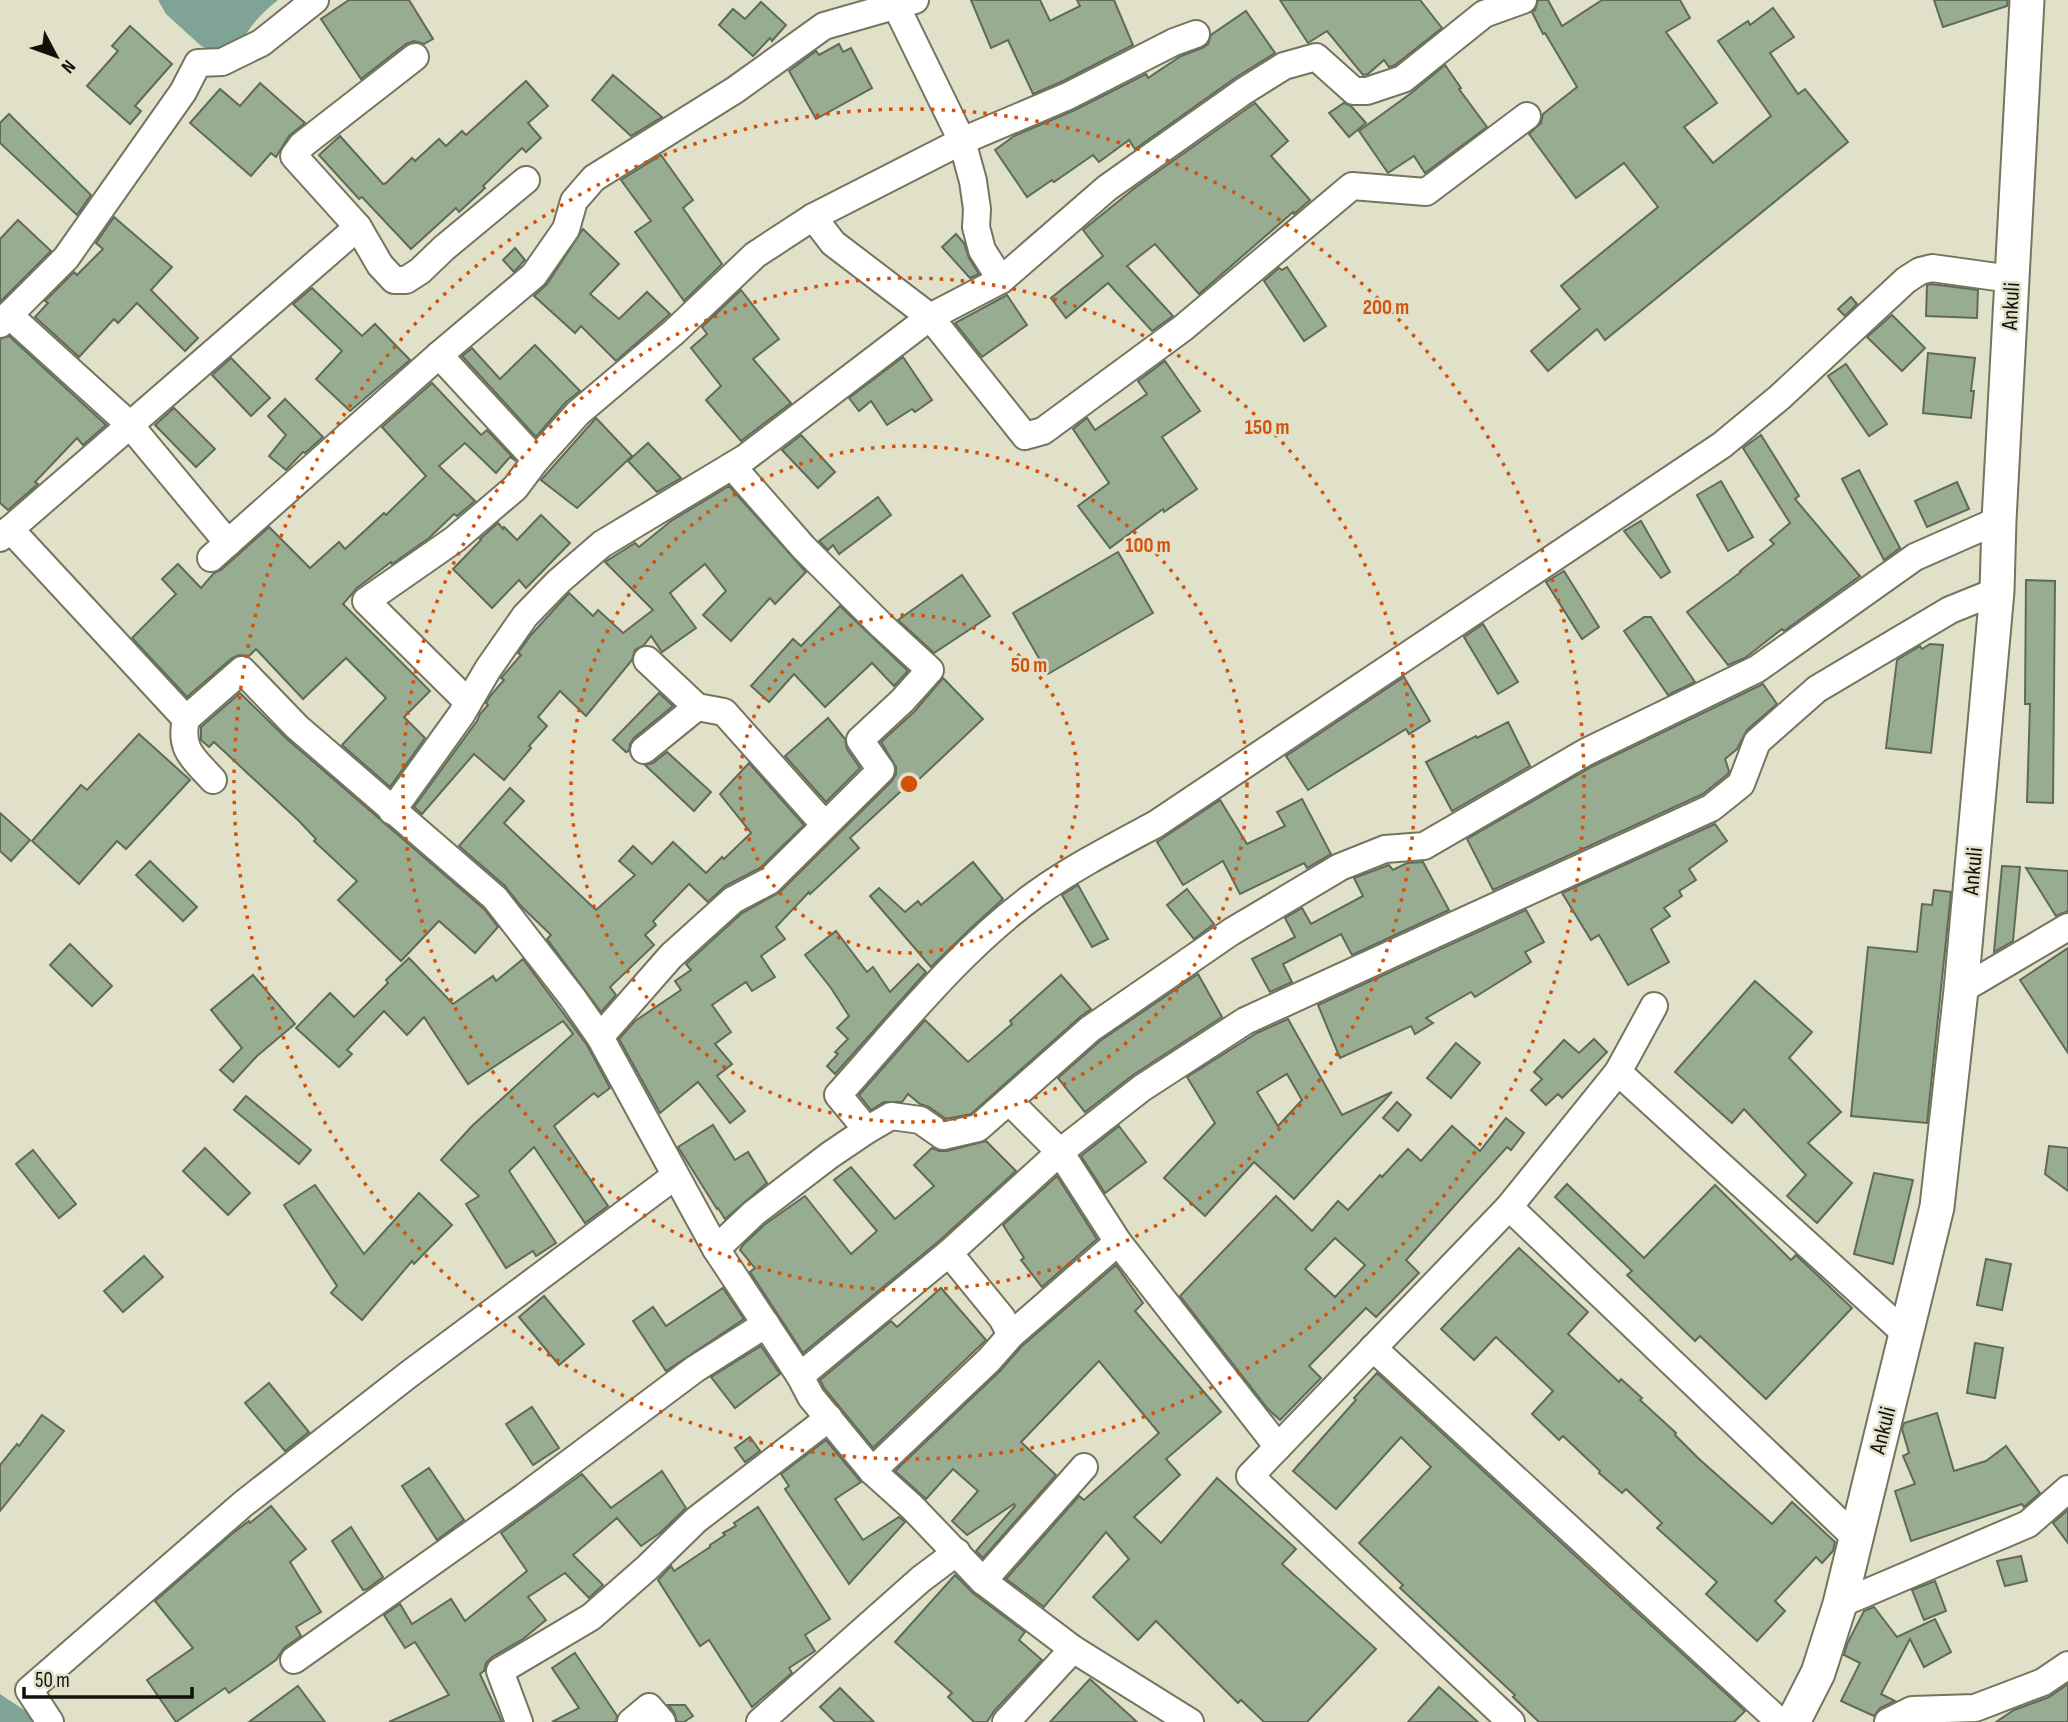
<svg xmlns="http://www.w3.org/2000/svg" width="2068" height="1722" viewBox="0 0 2068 1722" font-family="'Sofia Sans Condensed',sans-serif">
  <rect width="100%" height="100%" fill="#e1e0c8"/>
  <g fill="#7fa496">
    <path d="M158,0H278C263,12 250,25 241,43C227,49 214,55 200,45L166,14Z"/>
    <path d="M0,1694L30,1714L37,1722H0Z"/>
  </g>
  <g fill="#98ac91" stroke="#5e6b59" stroke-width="2" fill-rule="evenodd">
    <path d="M349,0H409L433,39L424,44L414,41L406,44L361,79L321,19Z"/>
    <path d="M971,0H1040L1050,21L1080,6L1077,0H1114L1133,45L1061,82L1033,94L1008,40L991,48Z"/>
    <path d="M1280,0H1420L1442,28L1395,65L1389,67L1384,60L1368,74L1363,75L1327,31L1308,43Z"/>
    <path d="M1538,0H1548L1562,26L1602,0H1680L1690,18L1666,32L1717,103L1684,127L1713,163L1771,116L1718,41L1748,21L1750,25L1773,8L1794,37L1770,53L1798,94L1805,89L1848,142L1605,340L1597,329L1548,371L1531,351L1580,309L1561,286L1658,207L1624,163L1576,198L1529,134L1541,123L1543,114L1577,87L1545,33L1543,34L1532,12L1535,10Z"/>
    <path d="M1934,0H2008L2007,6L1943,27Z"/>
    <path d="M761,2L786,25L772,41L770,38L753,56L719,25L733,9L745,19Z"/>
    <path d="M1246,11L1275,53L1235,78L1135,149L1129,140L1099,162L1093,155L1054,182L1052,180L1027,197L995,150L1014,136L1075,110L1146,74L1148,78L1181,56L1202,48L1208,44L1211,35Z"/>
    <path d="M130,26L172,64L135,106L141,111L130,124L87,86L118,51L112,46Z"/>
    <path d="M839,44L843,52L851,48L872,88L816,119L789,71L816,51L819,55Z"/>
    <path d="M1445,65L1461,88L1459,89L1487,127L1425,173L1414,156L1388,173L1359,131L1410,94Z"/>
    <path d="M613,75L662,117L631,136L592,100Z"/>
    <path d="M526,81L548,106L528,123L541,138L526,152L522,148L483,186L485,188L459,212L456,208L411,249L362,197L359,199L319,155L340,136L383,184L386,183L412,158L415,161L439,139L446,146L462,131L466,135Z"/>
    <path d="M260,83L305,123L289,136L276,157L271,153L251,176L190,123L220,89L240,106Z"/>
    <path d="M1255,103L1288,141L1271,156L1310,200L1294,214L1293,212L1199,294L1155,244L1127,266L1173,316L1152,331L1108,283L1066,318L1051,298L1103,256L1083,230L1136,187Z"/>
    <path d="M1344,103L1351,106L1366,123L1349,137L1329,113Z"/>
    <path d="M9,114L91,195L77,215L0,143V123Z"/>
    <path d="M661,155L693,200L683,208L722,264L684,301L635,232L651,221L621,180Z"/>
    <path d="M114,217L172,267L151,290L198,338L185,351L137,303L118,323L114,319L79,357L35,317L48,303L45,301L74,272L77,275L103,249L96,243Z"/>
    <path d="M18,220L51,251L0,302V239Z"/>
    <path d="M583,229L619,264L590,294L619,319L647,292L670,314L616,361L581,326L575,333L534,296L547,284Z"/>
    <path d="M956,234L964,243L969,258L979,274L970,278L942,247Z"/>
    <path d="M515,248L525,260L514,272L503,260Z"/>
    <path d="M1287,267L1326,326L1304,341L1264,281L1279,268L1282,270Z"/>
    <path d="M1931,284L1978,290L1977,318L1926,316L1927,285Z"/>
    <path d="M312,288L362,336L375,324L410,360L350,411L316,379L342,351L293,304Z"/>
    <path d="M741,290L779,339L753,359L791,403L741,441L706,400L721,386L691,348L707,334L702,327Z"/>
    <path d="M1007,295L1027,325L982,357L955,323Z"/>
    <path d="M1851,297L1857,304L1845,316L1838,309Z"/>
    <path d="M1892,315L1925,348L1902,371L1867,337Z"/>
    <path d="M9,336L106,425L83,445L77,438L35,482L38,484L8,510L0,503V339Z"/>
    <path d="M535,345L580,391L566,402L536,437L462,356L472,348L500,379Z"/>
    <path d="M1928,353L1975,358L1971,391H1974L1971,418L1923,413Z"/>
    <path d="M903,357L932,400L915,412L912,409L887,425L871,401L859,411L849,398Z"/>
    <path d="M231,358L270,398L251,416L212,375Z"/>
    <path d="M1165,361L1200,411L1162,437L1197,489L1164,512L1163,509L1110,548L1078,506L1109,483L1073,429L1087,418L1095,430L1147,394L1138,381Z"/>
    <path d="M1846,364L1887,424L1869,436L1828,376Z"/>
    <path d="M432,383L481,435L487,430L516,461L510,457L496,473L465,443L439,466L475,501L457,516L454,514L429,538L392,564L391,562L357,588L343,604L430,691L404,717L425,738L390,787L342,745L386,698L346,658L303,699L256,649L249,656L239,655L232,658L187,697L132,638L176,594L162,579L178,564L201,588L214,573L221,570L269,527L310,568L339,542L345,549L384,513L386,515L426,476L382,427Z"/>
    <path d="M285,399L323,437L305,453L303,452L286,470L269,456L286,435L268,416Z"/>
    <path d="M174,408L215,449L196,467L155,425Z"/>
    <path d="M596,418L632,456L577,508L541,480Z"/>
    <path d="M801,435L835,472L818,488L782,450Z"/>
    <path d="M1761,435L1799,496L1795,499L1860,576L1784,631L1782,629L1745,658L1728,665L1687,612L1741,572L1740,571L1774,544L1770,540L1790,523L1743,448Z"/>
    <path d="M648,443L681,478L657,492L628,461Z"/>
    <path d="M1859,470L1900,548L1884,560L1842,479Z"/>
    <path d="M1721,481L1753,537L1728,551L1697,495Z"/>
    <path d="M1957,482L1969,509L1927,527L1915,501Z"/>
    <path d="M729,486L806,572L775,604L770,598L731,641L703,615L726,591L705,564L670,593L696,628L662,652L651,636L644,645L635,650L632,660L586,716L560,691L538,717L547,726L529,746L531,748L504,780L474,754L422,814L414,807L477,721L480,714L488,705L486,703L491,695L504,680L501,678L521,655L518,653L530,636L569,593L593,616L598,610L623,633L653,610L605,562L635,543L639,547L671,521Z"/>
    <path d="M878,497L891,515L839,554L833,545L828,550L819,541Z"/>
    <path d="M541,515L570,543L526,588L519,580L492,608L453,569L481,540L480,539L498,523L503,529L504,527L517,540Z"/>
    <path d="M1641,521L1670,572L1661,578L1624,531Z"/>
    <path d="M1118,552L1153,613L1048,674L1013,613Z"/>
    <path d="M1564,571L1599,627L1582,639L1546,582Z"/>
    <path d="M962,575L990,616L934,653L898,620Z"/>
    <path d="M2026,580L2055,581L2053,803L2027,802L2030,704H2025Z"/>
    <path d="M840,606L908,671L894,686L872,663L825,707L794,674L769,702L751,686L793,639L801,646Z"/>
    <path d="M1644,617H1651L1695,682L1668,695L1624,631Z"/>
    <path d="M1483,624L1518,682L1498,694L1464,637Z"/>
    <path d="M1930,644L1943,645L1931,753L1886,748L1897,660L1920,646L1922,649Z"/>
    <path d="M1404,677L1430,721L1409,734L1406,729L1308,790L1286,756Z"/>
    <path d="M943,678L983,719L914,784L912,781L850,838L859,848L825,880L810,894L809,892L776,927L785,939L761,956L775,977L752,991L746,982L712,1005L731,1032L715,1044L732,1064L717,1076L745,1111L730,1123L698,1082L660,1113L619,1039L635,1021L681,990L675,981L691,970L686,964L742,913L780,892L892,781L896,774V767L881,742L914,712Z"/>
    <path d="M1763,684L1777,704L1747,730L1737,749L1725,759L1729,771L1728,774L1703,794L1493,890L1467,839L1593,766Z"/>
    <path d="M240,693L287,739L484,909L498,927L475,953L439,921L401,961L338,900L357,881L314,841L316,839L299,821L214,742L209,747L201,740V727Z"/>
    <path d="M659,693L673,706L634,738L630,744L629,751L626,752L613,740Z"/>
    <path d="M828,718L845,739L847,749L860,768L826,802L785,756Z"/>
    <path d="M1508,722L1530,766L1452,811L1426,762L1476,736L1477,738Z"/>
    <path d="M139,734L190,780L126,849L117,841L79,884L32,841L81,785L87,790Z"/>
    <path d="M667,752L711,792L694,811L645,765L653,763Z"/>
    <path d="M749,763L804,825L760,868L725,886L708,902L689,884L653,921L656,925L645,935L654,945L610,987L616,995L601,1012L547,939L551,935L521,906L505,886L459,846L510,788L524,801L504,823L596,910L635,875L619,861L633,846L652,864L673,842L706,873L722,857L724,859L751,833L720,794Z"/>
    <path d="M1302,799L1331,854L1307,868L1304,863L1240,894L1223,861L1183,885L1157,842L1220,800L1247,844L1285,826L1277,812Z"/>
    <path d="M0,813L30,840L11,861L0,851Z"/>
    <path d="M1715,824L1727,841L1689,869L1696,880L1679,891L1682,896L1664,908L1670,916L1651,929L1669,962L1628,985L1599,935L1591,940L1562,893Z"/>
    <path d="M150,861L197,907L183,921L136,875Z"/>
    <path d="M973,862L1003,899L971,928L931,967L870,896L879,888L905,912L918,901L921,905Z"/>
    <path d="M1423,862L1449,910L1352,955L1341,934L1283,964L1292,982L1270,992L1252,959L1295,937L1285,918L1302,908L1311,924L1363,896L1354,878L1389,865L1393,870L1407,863Z"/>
    <path d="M2002,866L2020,867L2013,941L1994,952Z"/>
    <path d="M2026,868L2068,871V911L2056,916Z"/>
    <path d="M1078,885L1108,939L1092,947L1062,895Z"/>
    <path d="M1187,889L1214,924L1194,939L1167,905Z"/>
    <path d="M1934,890L1951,892L1927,1123L1851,1116L1868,947L1917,952L1922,904L1932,905Z"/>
    <path d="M1526,910L1544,942L1525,952L1531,962L1475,997L1471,992L1426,1018L1433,1023L1415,1034L1411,1026L1340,1058L1318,1005Z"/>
    <path d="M836,931L867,972L873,967L890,992L918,964L926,972L835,1074L827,1066L838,1054L835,1052L848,1039L837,1028L849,1016L831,988L805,955Z"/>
    <path d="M70,944L112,986L92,1006L50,965Z"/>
    <path d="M2068,948V1053L2020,980Z"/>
    <path d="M409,958L453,1004L493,976L496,981L523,959L587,1045L610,1088L598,1097L594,1093L554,1126L608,1206L585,1223L534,1147L509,1171L556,1243L536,1256L533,1251L506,1268L466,1204L479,1196L441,1160L472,1126L573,1034L563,1021L468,1084L424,1017L407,1035L384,1011L347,1050L352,1054L339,1067L296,1028L330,993L354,1017L388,983L386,980Z"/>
    <path d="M1198,974L1222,1017L1133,1075L1085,1112L1058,1078L1100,1041Z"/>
    <path d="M253,975L295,1024L257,1056L233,1082L220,1070L242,1048L211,1010Z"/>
    <path d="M1061,975L1091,1009L1080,1017L971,1114L946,1119L929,1107L920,1104L908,1094L902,1102H884L871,1110L859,1095L925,1020L968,1062L1012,1024L1010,1021Z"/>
    <path d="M1755,981L1812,1032L1789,1058L1841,1112L1808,1143L1852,1183L1817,1223L1787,1196L1806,1175L1744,1109L1732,1123L1675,1072Z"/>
    <path d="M1288,1019L1342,1115L1392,1092L1294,1199L1254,1162L1205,1216L1164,1178L1215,1123L1187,1077L1257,1033ZM1287,1074L1302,1100L1278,1126L1257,1092Z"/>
    <path d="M1594,1039L1607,1052L1562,1098L1558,1094L1546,1105L1531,1090L1542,1079L1534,1072L1564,1040L1579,1053Z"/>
    <path d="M1456,1043L1480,1063L1451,1098L1427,1078Z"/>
    <path d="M246,1096L311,1150L299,1164L234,1110Z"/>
    <path d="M1397,1102L1411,1115L1398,1131L1383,1118Z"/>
    <path d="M1506,1118L1524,1133L1511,1150L1507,1147L1406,1260L1419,1273L1376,1317L1366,1308L1309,1366L1321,1378L1280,1420L1268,1409L1180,1296L1276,1196L1312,1231L1338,1201L1348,1210L1380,1175L1382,1177L1408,1149L1421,1161L1452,1126L1480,1151ZM1335,1238L1365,1265L1335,1297L1305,1269Z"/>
    <path d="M713,1125L735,1160L748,1152L767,1183L725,1219L718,1208L717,1209L678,1147Z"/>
    <path d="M1119,1126L1146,1162L1105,1193L1081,1156Z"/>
    <path d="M986,1141L1016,1171L939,1241L803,1353L750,1272L755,1268L740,1250L743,1245L764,1225L805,1196L851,1254L877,1231L834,1180L851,1167L895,1219L934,1186L914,1165L932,1148L939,1151H947Z"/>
    <path d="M2049,1146L2068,1148V1191L2045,1174Z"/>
    <path d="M205,1148L250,1193L228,1215L183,1171Z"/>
    <path d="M33,1150L76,1204L59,1218L16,1164Z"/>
    <path d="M1874,1173L1913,1180L1893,1264L1854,1254Z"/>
    <path d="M1057,1176L1097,1239L1042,1287L1021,1260L1024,1258L1003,1225Z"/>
    <path d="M1567,1184L1644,1258L1715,1185L1791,1260L1796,1255L1852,1308L1766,1399L1700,1336L1695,1341L1627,1275L1632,1271L1555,1197Z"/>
    <path d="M315,1185L364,1254L419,1193L452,1225L414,1264L412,1261L362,1320L331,1293L337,1286L284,1205Z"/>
    <path d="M1519,1248L1588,1312L1568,1334L1619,1382L1621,1379L1642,1398L1640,1400L1676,1433L1675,1435L1698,1458L1772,1524L1792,1502L1835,1542L1833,1551L1822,1563L1816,1557L1775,1601L1785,1611L1757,1641L1706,1594L1717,1582L1657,1528L1662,1523L1626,1489L1622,1493L1599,1473L1600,1471L1563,1436L1559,1440L1532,1414L1553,1391L1496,1337L1474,1360L1441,1329Z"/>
    <path d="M144,1256L163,1277L123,1312L104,1291Z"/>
    <path d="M1986,1259L2011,1264L2002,1310L1977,1305Z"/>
    <path d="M1116,1265L1143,1303L1135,1311L1221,1412L1166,1459L1180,1475L1134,1517L1161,1543L1217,1478L1296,1549L1282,1564L1376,1649L1307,1722H1264L1241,1700L1238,1703L1156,1621L1138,1640L1093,1597L1129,1559L1106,1532L1044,1607L1006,1579L1079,1496L1084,1500L1159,1433L1099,1361L1021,1442L1056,1475L983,1558L976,1551L1015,1506L1014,1504L967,1535L952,1521L978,1491L953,1469L926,1499L895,1471L1000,1371L1022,1346Z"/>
    <path d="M723,1288L744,1319L666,1371L633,1321L653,1307L666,1326Z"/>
    <path d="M941,1288L986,1340L873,1448L824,1388L820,1380L891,1321L897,1327Z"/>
    <path d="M544,1296L584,1344L559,1365L519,1317Z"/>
    <path d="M1975,1343L2003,1348L1995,1398L1967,1393Z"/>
    <path d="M761,1346L780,1374L735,1408L711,1377Z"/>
    <path d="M1377,1373L1607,1585L1745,1711L1734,1722H1539L1513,1697L1515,1695L1400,1588L1403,1585L1359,1543L1431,1467L1401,1437L1336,1509L1293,1471L1356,1400L1354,1398Z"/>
    <path d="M269,1383L309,1432L285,1451L245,1403Z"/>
    <path d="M532,1407L559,1448L533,1465L506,1424Z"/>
    <path d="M1937,1413L1954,1471L1986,1461L2006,1446L2040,1493L2024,1507L2022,1504L1911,1541L1895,1491L1915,1484L1903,1456L1909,1453L1902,1429L1904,1423Z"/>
    <path d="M42,1415L64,1431L0,1511V1465L17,1444L19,1446Z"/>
    <path d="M750,1437L760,1451L745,1462L735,1448Z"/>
    <path d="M826,1440L861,1482L835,1499L863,1540L899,1517L905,1522L849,1584L785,1489L789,1486L781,1474Z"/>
    <path d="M429,1468L464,1520L437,1540L402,1486Z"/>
    <path d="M662,1471L686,1508L660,1533L641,1546L617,1518L573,1555L603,1585L589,1598L565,1573L528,1597L546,1620L523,1639L492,1657L486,1663L484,1671L480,1674L502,1722H389L449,1695L415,1642L405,1648L384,1615L400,1604L412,1624L451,1599L465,1621L527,1571L501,1533L582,1474L611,1508Z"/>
    <path d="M271,1506L306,1549L290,1562L321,1612L296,1627L301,1636L284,1648L276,1660L229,1693L225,1688L176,1722L147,1680L193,1648L155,1601L233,1533L249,1521L250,1523Z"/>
    <path d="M758,1507L830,1619L805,1635L815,1651L789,1668L792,1673L752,1707L709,1640L700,1646L658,1580L671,1566L674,1571L710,1547V1545L725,1535L723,1533L736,1526L734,1523Z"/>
    <path d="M2068,1510V1543L2053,1523Z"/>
    <path d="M351,1527L383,1577L367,1589L363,1590L332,1541Z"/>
    <path d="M2021,1556L2027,1581L2005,1586L1997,1561Z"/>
    <path d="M955,1575L974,1594L1025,1632L1019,1640L1042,1660L994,1711L987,1722H974L948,1697L952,1693L895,1642Z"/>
    <path d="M1935,1581L1946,1611L1924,1620L1912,1590Z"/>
    <path d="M1874,1607L1897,1637L1935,1619L1951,1652L1924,1667L1910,1639L1881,1694L1895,1701L1880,1708L1874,1716L1841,1701L1860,1663L1844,1655L1847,1644L1864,1611Z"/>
    <path d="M575,1653L617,1716L616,1722H552L579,1708L552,1668Z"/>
    <path d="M1090,1679L1137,1722H1050Z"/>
    <path d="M2068,1684V1722H1996L2014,1710L2049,1697Z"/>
    <path d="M298,1686L325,1722H249Z"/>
    <path d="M1439,1687L1478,1722H1408Z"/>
    <path d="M840,1688L874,1722H835L820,1707Z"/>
    <path d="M668,1705H685L693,1716L684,1722H677L674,1712Z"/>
  </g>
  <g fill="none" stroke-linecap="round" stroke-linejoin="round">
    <defs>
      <g id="minor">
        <path d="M896,6L962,141L973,181L977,209L976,227L982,250L1001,280"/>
        <path d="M415,57L302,145L294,156L358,227L380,265L394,280H406L420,271L444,248L526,180"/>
        <path d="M813,217L833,243L930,317L1025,436L1043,431L1183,328L1352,186L1426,192L1527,116"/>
        <path d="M9,315L129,424L228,543"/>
        <path d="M0,324L66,258L183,92L198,63L222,62L261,43L315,0"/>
        <path d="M439,355L536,460"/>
        <path d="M10,529L186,719C179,750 194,759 213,780"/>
        <path d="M0,538L358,227"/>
        <path d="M211,558L439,355L534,275L566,229L574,201L594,178L735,90L824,26L915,0"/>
        <path d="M647,660L697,707L724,712L825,825"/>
        <path d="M468,702L366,601L455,539L515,488L536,460L578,413L674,332L755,255L813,217L962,141L1068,96L1174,42L1196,34"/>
        <path d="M186,719L242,670L297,727L495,898L572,997L600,1037L716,1249L800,1376L811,1397L872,1471L912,1507L983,1581L1073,1649L1190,1722"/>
        <path d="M644,750L697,707"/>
        <path d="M392,811L461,715L488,669L525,616L559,581L602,544L745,458L930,317L1001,280L1107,188L1244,91L1284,66L1316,57L1354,91H1367L1403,79L1484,14L1523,0"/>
        <path d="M1961,990L2068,927"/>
        <path d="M600,1037L671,956L733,900L769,881L881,770L860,740L902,701L930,670L882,626L803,547L732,466"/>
        <path d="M1618,1072L1906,1334"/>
        <path d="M1009,1101L1060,1152L1118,1242L1278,1447"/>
        <path d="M867,1130L838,1095C900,1026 960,949 1036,894C1074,867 1115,846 1156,824L1722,445L1780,397L1906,280L1920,271L1932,268L2011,279"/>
        <path d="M1509,1207L1856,1538"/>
        <path d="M716,1249L754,1213L830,1155L867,1130L891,1116L920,1120L943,1136L978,1128L1090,1029L1231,932L1340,867L1385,849L1424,846L1586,752L1757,669L1915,557L1999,520"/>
        <path d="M949,1253L1002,1318L1011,1335"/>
        <path d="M1373,1348L1780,1722"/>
        <path d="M800,1376L949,1253L1060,1152L1142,1088L1245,1021L1711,808L1741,784L1757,742L1817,689L1950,610L1997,591"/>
        <path d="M872,1471L989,1360L1011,1335L1118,1242"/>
        <path d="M983,1581L1084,1467"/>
        <path d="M1840,1604L2028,1524L2068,1489"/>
        <path d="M294,1660L524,1497L695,1369L766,1324"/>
        <path d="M50,1722L29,1690L243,1504L408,1375L675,1176"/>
        <path d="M519,1722L500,1671L591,1617L648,1567L696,1520L829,1418"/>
        <path d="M631,1722L649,1707L662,1722"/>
        <path d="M760,1722L921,1579L957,1552"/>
        <path d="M1006,1722L1073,1649"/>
        <path d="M1511,1722L1250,1476L1509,1207L1618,1072L1654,1006"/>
        <path d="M1888,1722L1912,1710L1975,1708L2043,1682L2068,1665"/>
      </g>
      <path id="major" d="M1793,1722L1818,1673L1840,1604L1937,1207L1961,990L1997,591L1999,520L2027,0"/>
    </defs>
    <use href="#minor" stroke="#75745e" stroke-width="30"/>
    <use href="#major" stroke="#75745e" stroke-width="37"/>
    <use href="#minor" stroke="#fff" stroke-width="26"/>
    <use href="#major" stroke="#fff" stroke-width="33"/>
  </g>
  <g fill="none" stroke="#d2520c" stroke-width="3.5" stroke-dasharray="3.5 7">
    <circle cx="909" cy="784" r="169"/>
    <circle cx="909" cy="784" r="338"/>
    <circle cx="909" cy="784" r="506"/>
    <circle cx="909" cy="784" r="675"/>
  </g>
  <g text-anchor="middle" stroke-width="5" stroke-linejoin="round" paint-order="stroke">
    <g font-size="23" fill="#111109" stroke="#e1e0c8">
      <text transform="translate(2010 306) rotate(-87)" y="8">Ankuli</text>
      <text transform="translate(1972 871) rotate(-85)" y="8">Ankuli</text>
      <text transform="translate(1882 1430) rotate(-76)" y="8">Ankuli</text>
    </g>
  </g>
  <circle cx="909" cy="784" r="10" fill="#d2520c" stroke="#e1e0c8" stroke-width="3.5"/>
  <g font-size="21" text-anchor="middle" font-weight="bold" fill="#d2520c" stroke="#e1e0c8" stroke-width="5" stroke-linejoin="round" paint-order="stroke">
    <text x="1386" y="314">200 m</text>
    <text x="1267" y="434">150 m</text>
    <text x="1148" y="552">100 m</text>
    <text x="1029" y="672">50 m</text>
  </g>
  <g transform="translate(56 56) rotate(131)" stroke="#e1e0c8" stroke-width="5" paint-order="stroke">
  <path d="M0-5L12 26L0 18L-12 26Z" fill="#111109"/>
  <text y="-10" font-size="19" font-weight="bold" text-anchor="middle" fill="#111109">N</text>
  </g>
  <path d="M24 1687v10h168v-10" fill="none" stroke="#111109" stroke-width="3.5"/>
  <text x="35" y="1687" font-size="21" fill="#111109" stroke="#e1e0c8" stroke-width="5" paint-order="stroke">50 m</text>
</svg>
